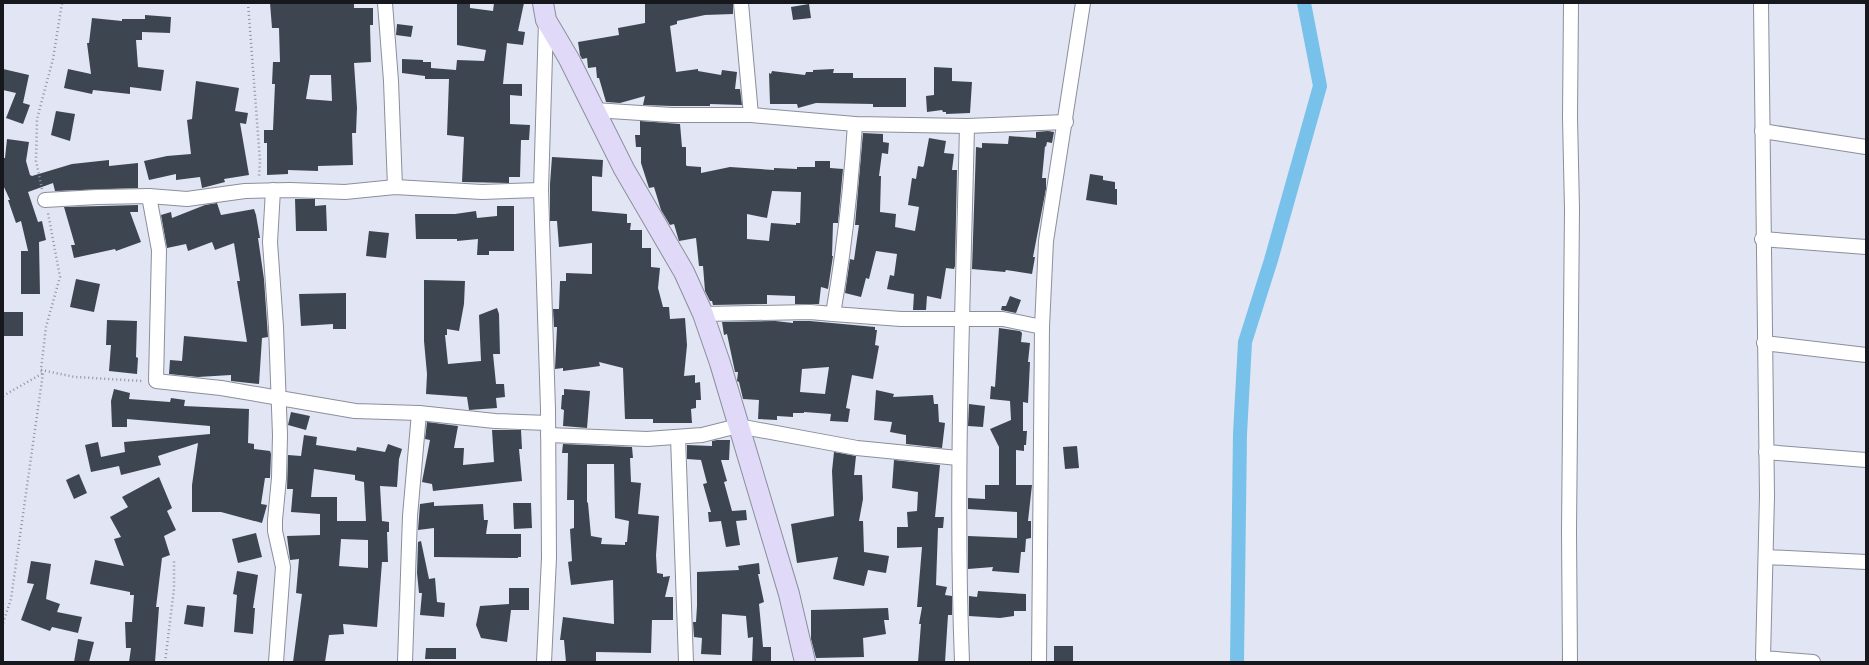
<svg xmlns="http://www.w3.org/2000/svg" width="1869" height="665" viewBox="0 0 1869 665" font-family="'PT Serif',serif">
  <rect width="100%" height="100%" fill="#e1e5f4"/>
  <g fill="none" stroke-linecap="round" stroke-linejoin="round">
    <path stroke="#78c1ea" stroke-width="14" d="M1237,662L1240,434L1245,342L1271,260L1320,86L1304,3"/>
  </g>
  <g fill="#3d4650" fill-rule="evenodd">
    <path d="M270,3H354V8H373V25H370L371,62L354,63L357,108L356,133H352L353,165L318,166V171L288,170V174L267,175V143H264V130H273L275,84H272L273,62H280L279,28H272ZM310,75H331L332,101L306,99Z"/>
    <path d="M457,3H470V8L493,11L494,3H524L518,31L525,32L523,45L507,43L503,84H522V96L510,95V124L530,125L529,140H521L520,177H509V183L462,182L464,137L447,135L449,79H425V76L402,73V59L423,60V62H431V68L456,70L457,60L484,61L486,50L457,45Z"/>
    <path d="M645,3H733V14L705,15L677,21V24L670,26L676,72L698,69V71L721,75L722,70L737,72L735,89H740L742,105L710,104V106H672L643,105L645,96L620,103L606,102L599,78H597L596,67L588,68L587,58L582,59L580,55L578,42L619,35L618,28L645,23Z"/>
    <path d="M809,4L811,18L793,20L791,7Z"/>
    <path d="M145,15L171,17L170,33L142,32V40H136L138,67L164,70L161,91L130,87V94L93,90L92,94L64,88L68,69L91,74L87,43H89L92,18L122,21V19H145Z"/>
    <path d="M397,24L413,26L411,37L396,35Z"/>
    <path d="M934,67L952,68V81L972,82L970,113L946,114V112H943L942,110L927,112L926,96L934,95Z"/>
    <path d="M3,69L29,75L23,103L30,105L23,124L6,118L16,93L3,90Z"/>
    <path d="M834,69L833,73H853V78H906V107H873V104L816,103L798,108L797,104H770L769,73L771,74L772,71L805,75L806,72H813V70Z"/>
    <path d="M196,81L239,88L235,111L248,113L246,124L240,123L249,175L224,179L225,182L202,188L200,177L176,180V174L149,180L144,161L167,156L191,154L187,120L192,119Z"/>
    <path d="M56,111L75,114L70,141L51,135Z"/>
    <path d="M640,121L680,124L682,147H686V165L687,166L701,167V173L730,167L774,170V168L797,169V167H815V161H830V168L843,169L838,223H833L832,256H833L828,289L821,287L819,304H795V296L767,295V304L713,305L712,301H710L705,291L703,266H699L696,238L679,241L674,224L670,225L661,210L654,187L649,188L641,163V147H636L635,135H640ZM772,191L801,192L800,223H796V225L771,223L769,241L747,239V214L767,218Z"/>
    <path d="M1048,131L1054,132L1052,143L1047,142L1046,147L1045,146L1042,178H1046V189L1033,257H1035L1032,274L1006,270L1005,272L972,269L976,147L982,148V143L1008,144L1009,136L1036,138V132Z"/>
    <path d="M863,133L883,134V142L889,143L888,154L882,153L879,176H881L880,212L896,214L895,227L915,231L919,207L908,205L912,178L916,179L918,166L923,167L924,165L929,138L946,141L944,153L954,154L952,170H957L955,266L954,269L946,268L941,299L927,296L926,310H913L914,294L887,289L890,275L894,276L897,254L876,251L869,279L866,278L861,297L845,293L850,259L854,260L859,225H855Z"/>
    <path d="M7,139L29,142L26,161L30,175L32,176L72,164L109,160V166L138,163V188L55,191L53,183L28,192L38,222L42,221L46,240L39,242L40,294H21V251H28L29,255L21,221L16,223L8,200H10L3,185V158H5Z"/>
    <path d="M552,157L603,160L602,177L592,176V211L627,214V223H631L630,230H642V248H651V267L660,268L658,288L663,307H669L670,319L685,318L687,345L684,376L695,375V383L700,382L701,400H696V408L691,409L692,423H653V419H625L623,368L599,362L600,366L563,371V368L555,369L557,327H554L553,309H559L560,281H566V273L592,274V243L559,247L557,221H550V184Z"/>
    <path d="M1090,174L1103,176V180L1115,182V189H1117V205L1086,200Z"/>
    <path d="M295,199H315V206L326,205L327,231H296Z"/>
    <path d="M217,203L221,215L254,209L256,215L260,238H258L264,279L268,337L262,338L259,384L231,381V375L198,377L169,374L170,360L182,361L184,336L247,342L237,281H240L234,243L215,250L212,242L188,251L186,244L167,248L161,215L171,212L172,218L205,205Z"/>
    <path d="M138,205V212H130L141,242L116,251L115,249L74,258L71,245H75L64,207Z"/>
    <path d="M497,206H514V251H489V255H477L478,239L457,241V239H416L415,214H455L476,211L477,218L497,216Z"/>
    <path d="M369,231L389,233L386,258L366,256Z"/>
    <path d="M76,279L100,284L94,312L70,307Z"/>
    <path d="M424,280L465,281L464,304L459,331L447,329V335H445L448,364L481,361L479,315L497,308L499,314L500,354H493L496,384H504L505,397L496,398L497,408L469,410L467,397L426,394L427,374L424,341Z"/>
    <path d="M346,293V329H333V324L301,326L299,294Z"/>
    <path d="M1010,296L1021,300L1016,313L1001,310L1002,306H1006Z"/>
    <rect x="3" y="312" width="20" height="24"/>
    <path d="M107,320L137,321L136,357L138,358L137,374L109,371L111,345H106Z"/>
    <path d="M775,321L793,323V321H810L875,327V330H877L875,345L879,346L873,379L852,375L846,408L850,409L848,422L830,421L831,414L804,412V413H793V417L777,416V420L758,419L759,400L743,399L739,382L737,381L738,372H735L727,334L724,335L722,322ZM829,367L825,394L800,392L802,369Z"/>
    <path d="M999,328L1020,331L1022,333L1021,342L1030,343L1028,362H1030L1028,403L1023,402V431H1027L1026,445H1024V451L1016,450V485H1032L1028,521H1031V538L1026,539L1025,552H1021L1019,573L992,571L993,567L968,569V536L1017,538V512L968,509V498L985,499V485H999V447L990,429L1011,420L1010,401L990,399L991,386L995,387Z"/>
    <path d="M114,389L130,393L129,399L170,402L171,398L185,400L184,406L249,409L248,443L254,444V449L270,451L271,454L270,478H265L261,504L267,505L262,523L221,512H192V485L198,443L158,456L161,465L121,475L119,466L91,472L85,445L98,442L101,457L125,452L124,442L210,434V426L127,419V427H112L111,401Z"/>
    <path d="M564,389L590,391L587,428L563,426L564,410L561,409L562,395H564Z"/>
    <path d="M876,390L894,394L893,397L933,395L934,404H938L939,422L945,423L942,448L906,444V435L890,432L892,422L874,420Z"/>
    <path d="M969,404L985,406L983,427L968,426Z"/>
    <path d="M291,412L310,416L306,430L288,425Z"/>
    <path d="M427,422L458,426L454,448H464L463,465L494,462L492,430H521L522,449H519L522,481L433,491L432,484L422,482L430,440L425,439Z"/>
    <path d="M304,435L317,437L316,445L356,451L357,447L385,452L388,444L402,449L399,459L397,487L380,486L382,521L389,522V532H387L388,562H382L377,627L343,624L344,634L329,635L325,662H293L302,594L296,593L299,559L290,560L287,536L320,535V514L291,512L293,489H287L288,455L301,456ZM314,469L355,475V480L364,482L366,521H337V497H311ZM341,539L368,540V568L339,566Z"/>
    <path d="M717,440H730L729,460H721L727,481L724,482L732,511L746,510L747,520L736,521L740,545L726,547L721,521L709,522L708,512H711L703,484L707,483L701,460L687,459V445L712,446V441Z"/>
    <path d="M563,444L632,447L633,458H630L631,482L641,483L638,514L659,516L656,555L657,573L663,574V577L670,576L665,597H673V620H652L651,653L596,652V661L566,662L564,640H560L563,617L614,624L613,580L571,585L568,562L572,561L570,529L574,528V500H567L568,453H562ZM587,464H614L615,518L629,521L627,542H625V545L601,544L602,538L591,536L588,503L587,502Z"/>
    <path d="M1077,446L1079,468L1065,469L1063,447Z"/>
    <path d="M834,452L856,456L854,475H862L863,499L859,521H863L864,552L889,556L886,573L868,570L864,586L833,579L838,557L797,563L791,524L834,516L832,471Z"/>
    <path d="M894,460L940,465L935,517H944L943,528H938L936,585L947,587L945,595L952,596V615H948L945,662H918L921,624H919L922,607H917L922,547L897,548V527H908L907,512L917,511L918,492L892,488Z"/>
    <path d="M79,474L87,493L74,499L66,480Z"/>
    <path d="M159,477L172,508L167,511L176,530L164,536L170,555L162,558L156,607H159L155,662H129L131,648H126L125,622H132L134,595H130V592L90,584L95,560L124,566L114,539L121,537L110,517L128,507L122,497Z"/>
    <path d="M434,502V506L483,504L484,520H488L486,534H521V557H518V558L434,557V528L418,530L420,504Z"/>
    <path d="M513,503H531L532,528L514,529Z"/>
    <path d="M256,533L262,557L238,563L232,539Z"/>
    <path d="M421,541L429,579L435,578L437,602L445,603L444,617L420,615L422,593H419L417,573L418,542Z"/>
    <path d="M31,561L51,564L46,599L60,604L57,612L82,617L78,633L52,627L50,631L21,620L34,584L27,583Z"/>
    <path d="M759,563L760,574H758L764,602L759,604L763,647H771V662H752L753,637L748,638L746,616L722,614L721,655L701,654L702,638L694,637L693,622H696L697,606V572L739,570L738,566Z"/>
    <path d="M237,571L258,575L253,608H255L253,634L234,632L237,595L233,594Z"/>
    <path d="M509,588H529V610H511L507,642L481,638L476,625L480,606L509,604Z"/>
    <path d="M978,591L1026,594V611H1014V616L1000,618L969,616V596L977,597Z"/>
    <path d="M187,605L205,607L203,627L184,624Z"/>
    <path d="M888,608L889,620H884L886,634L863,638L864,657L816,658L811,639V610Z"/>
    <path d="M78,639L94,642L89,662H74Z"/>
    <rect x="1054" y="646" width="19" height="16"/>
    <path d="M426,648H456V659H425Z"/>
  </g>
  <g fill="none" stroke-linecap="round" stroke-linejoin="round">
    <defs>
      <g id="minor">
        <path d="M385,3L391,81L395,187"/>
        <path d="M741,3L751,115"/>
        <path d="M1761,3L1767,496L1763,658L1813,662"/>
        <path d="M594,110L672,115H751L855,124L967,126L1066,122"/>
        <path d="M1762,131L1866,147"/>
        <path d="M273,190L270,242L276,327L280,435L279,478L275,520V531L283,567L276,662"/>
        <path d="M149,196L159,250L156,381L221,388L355,411L419,413L495,421L548,423"/>
        <path d="M45,200L97,197L149,196L187,199L245,191L290,190L345,192L395,187L482,192L541,190"/>
        <path d="M1762,239L1866,247"/>
        <path d="M703,314L810,312L833,314C844,251 851,188 855,124"/>
        <path d="M833,314L901,319H1003L1042,327"/>
        <path d="M1764,343L1866,355"/>
        <path d="M548,435L647,439L702,435L738,426L857,448L958,458"/>
        <path d="M678,437L686,662"/>
        <path d="M1766,452L1866,460"/>
        <path d="M1766,557L1866,562"/>
        <path d="M405,662L410,516L419,413"/>
        <path d="M544,662L549,558L548,409L541,190L546,21"/>
        <path d="M962,662C955,483 963,304 967,126"/>
        <path d="M1039,662L1042,327L1046,241L1083,3"/>
        <path d="M1570,662L1569,532L1572,209L1570,117L1571,3"/>
      </g>
      <path id="secondary" d="M543,3L546,20L569,59L624,169L684,272L703,314L720,363L789,594L805,662"/>
    </defs>
    <use href="#minor" stroke="#8b8f9c" stroke-width="16"/>
    <use href="#secondary" stroke="#8b8f9c" stroke-width="22"/>
    <g stroke="#8f939e" stroke-width="2.5" stroke-dasharray="1 3" stroke-linecap="butt">
      <path d="M248,3L260,161L259,178"/>
      <path d="M42,189L36,161L37,119L53,59L62,3"/>
      <path d="M41,370L75,377L143,381"/>
      <path d="M3,396L43,373"/>
      <path d="M3,623L11,599L43,373L41,370L46,327L60,277L48,213"/>
      <path d="M165,662L174,589V560"/>
    </g>
    <use href="#minor" stroke="#fff" stroke-width="14"/>
    <use href="#secondary" stroke="#e0d9f7" stroke-width="20"/>
  </g>
  <rect width="1869" height="665" fill="none" stroke="#16181d" stroke-width="8"/>
</svg>
